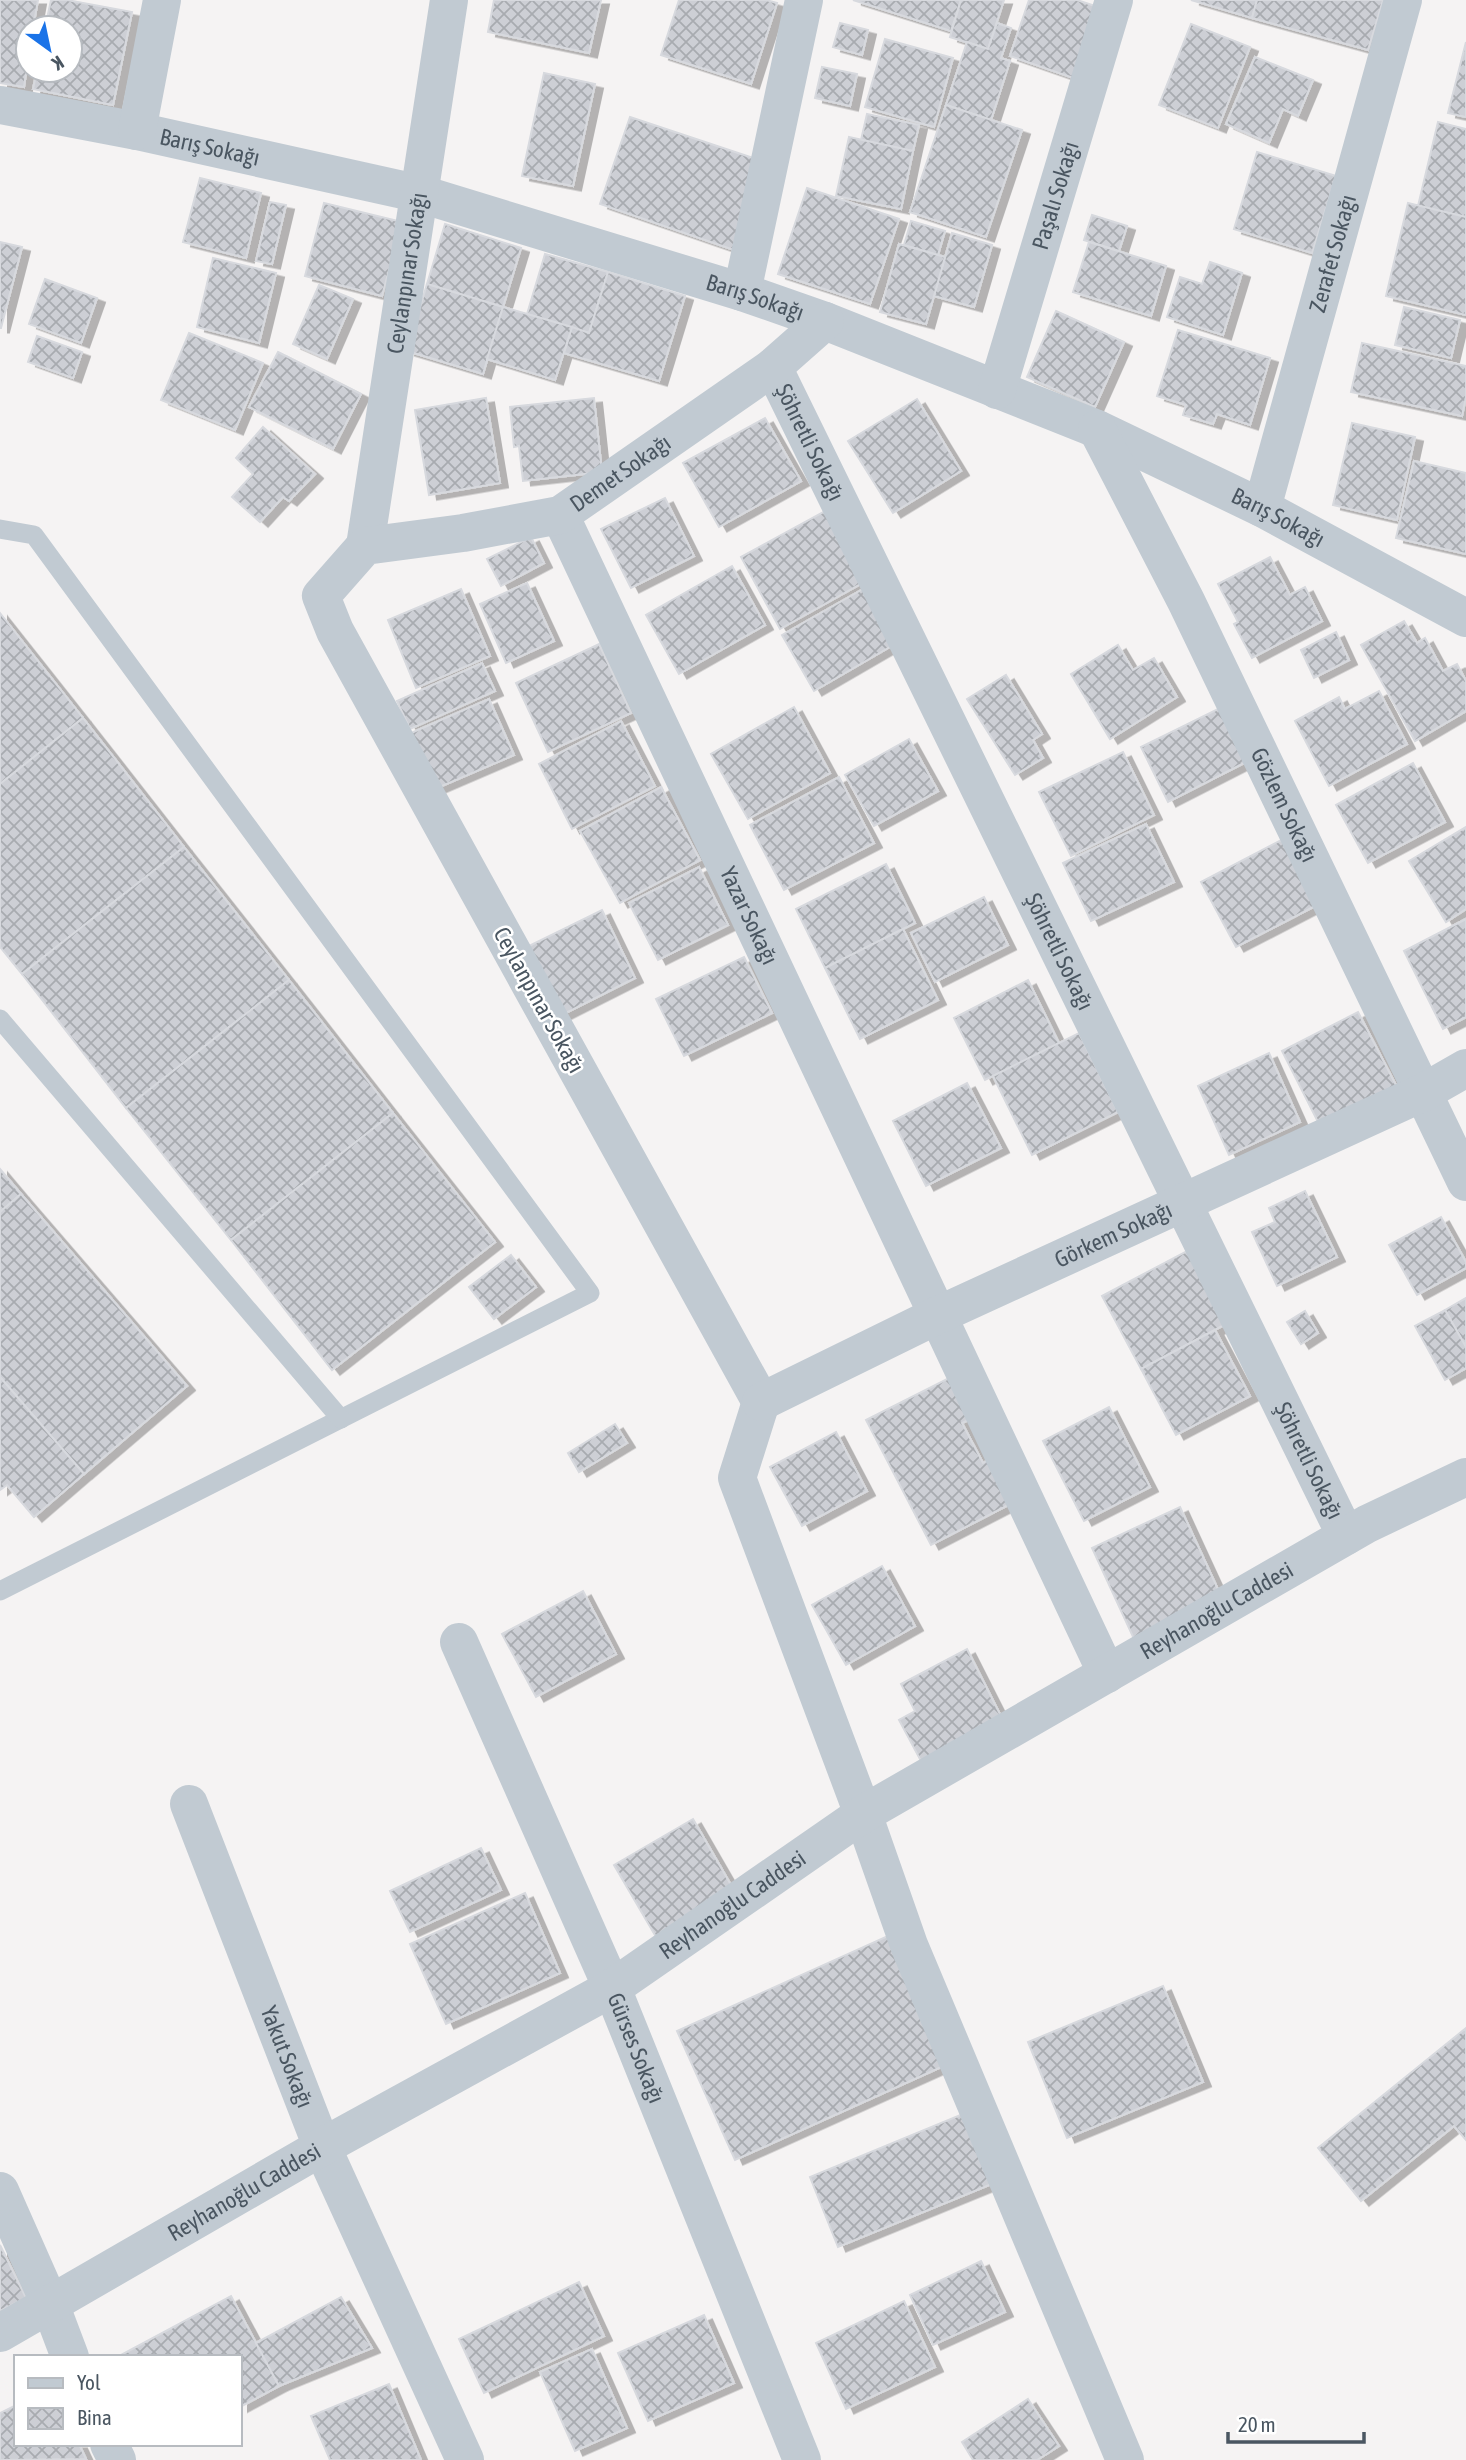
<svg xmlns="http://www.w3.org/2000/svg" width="1466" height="2460" viewBox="0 0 1466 2460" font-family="'Asap Condensed',sans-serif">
  <defs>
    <pattern id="building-cross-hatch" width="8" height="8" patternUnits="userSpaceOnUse" patternTransform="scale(1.75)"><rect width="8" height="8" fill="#cdcfd5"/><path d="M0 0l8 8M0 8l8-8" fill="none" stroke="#a8abb0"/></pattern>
    <filter id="shadow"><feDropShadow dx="8" dy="4.5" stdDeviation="0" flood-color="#0004"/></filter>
  </defs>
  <rect width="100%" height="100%" fill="#f5f3f3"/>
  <g fill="url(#building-cross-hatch)" stroke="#d7d9de" stroke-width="2" filter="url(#shadow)">
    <path d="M0,0H38L33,28H28V60L24,87L0,83Z"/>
    <path d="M51,0H67L132,12L113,105L33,89L37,70H70V28H45Z"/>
    <path d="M494,0H601L589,53L488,32Z"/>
    <path d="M679,0H766L777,3L751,84L661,55Z"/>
    <path d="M853,0H961L951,31Z"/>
    <path d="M961,0H1004L988,49L950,37Z"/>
    <path d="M1029,0H1077L1104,9L1079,80L1010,56Z"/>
    <path d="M1191,0H1257L1252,18Z"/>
    <path d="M1257,0H1383L1368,50L1252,18Z"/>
    <path d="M840,23L868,30L862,55L833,47Z"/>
    <path d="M997,23L1011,28L1001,58L1010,61L991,120L946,105L967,42L988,49Z"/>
    <path d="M1191,24L1250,47L1218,128L1159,105Z"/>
    <path d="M885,39L953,58L934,127L865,107Z"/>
    <path d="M1466,42V117L1448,113Z"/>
    <path d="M1255,57L1313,80L1298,116L1283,109L1269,143L1226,124Z"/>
    <path d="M822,67L857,74L850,106L815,98Z"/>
    <path d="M544,73L595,84L573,186L522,176Z"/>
    <path d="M946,105L1022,130L986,237L910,212Z"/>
    <path d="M867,114L919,125L913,151L861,140Z"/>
    <path d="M630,117L765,162L734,250L600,204Z"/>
    <path d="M1438,122L1466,129V217L1418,206Z"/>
    <path d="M849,137L913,151L901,209L836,196Z"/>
    <path d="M1257,152L1336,176L1312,253L1234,229Z"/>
    <path d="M200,178L261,193L246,258L183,242Z"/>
    <path d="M807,188L899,219L870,304L778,274Z"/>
    <path d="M270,202L286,205L272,264L256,261Z"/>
    <path d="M324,203L402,222L382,296L305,276Z"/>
    <path d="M1408,203L1466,217V315L1386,296Z"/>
    <path d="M1092,215L1127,226L1119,251L1084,240Z"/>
    <path d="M911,221L945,231L938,255L904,245Z"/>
    <path d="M445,224L521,248L503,307L427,284Z"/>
    <path d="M952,233L992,245L974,307L934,296Z"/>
    <path d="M0,242L22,247L1,328H0Z"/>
    <path d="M1089,242L1166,266L1151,316L1073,292Z"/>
    <path d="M899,244L945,257L926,324L880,312Z"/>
    <path d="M545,254L608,272L589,333L527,314Z"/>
    <path d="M213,258L276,273L259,343L197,327Z"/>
    <path d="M1210,262L1242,273L1223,335L1167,317L1180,277L1202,284Z"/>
    <path d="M608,272L685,296L659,381L564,353L572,327L589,333Z"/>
    <path d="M45,279L97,298L81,343L29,324Z"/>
    <path d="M427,284L503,307L483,374L407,351Z"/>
    <path d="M319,285L353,299L327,359L293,344Z"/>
    <path d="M503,307L572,327L555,380L487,359Z"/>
    <path d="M1404,307L1460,320L1451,358L1395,345Z"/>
    <path d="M1056,311L1124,342L1095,407L1027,377Z"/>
    <path d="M1178,330L1270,358L1250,425L1217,414L1213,424L1183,415L1186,405L1157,396Z"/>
    <path d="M189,333L263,363L235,430L161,400Z"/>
    <path d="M37,336L82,352L73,378L28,362Z"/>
    <path d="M1362,343L1466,366V397L1462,416L1351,392Z"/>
    <path d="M278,352L361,394L333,449L249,407Z"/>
    <path d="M486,398L500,483L429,495L415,410Z"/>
    <path d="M594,398L602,472L523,481L519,446L514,447L510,407Z"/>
    <path d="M917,399L961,471L893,513L848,441Z"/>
    <path d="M765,418L801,481L719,527L683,463Z"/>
    <path d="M1352,423L1415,437L1397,520L1333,505Z"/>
    <path d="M263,427L315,474L289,501L283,497L260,522L232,497L253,474L236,458Z"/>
    <path d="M1414,461L1466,473V554L1396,538Z"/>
    <path d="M665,498L694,556L631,588L601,529Z"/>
    <path d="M825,511L864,582L780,629L741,557Z"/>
    <path d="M531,537L544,563L501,586L487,559Z"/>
    <path d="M1270,557L1290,595L1305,587L1322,621L1252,658L1234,624L1238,622L1218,584Z"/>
    <path d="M732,566L765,625L679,674L646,615Z"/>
    <path d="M527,583L554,641L506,663L480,604Z"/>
    <path d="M461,589L490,656L416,688L388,620Z"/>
    <path d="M863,589L895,644L814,691L782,635Z"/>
    <path d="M0,613L83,718L0,784Z"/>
    <path d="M1404,621L1417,643L1425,638L1443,671L1457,664L1466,681V711L1415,741L1361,645Z"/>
    <path d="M1336,632L1349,660L1314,678L1301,650Z"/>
    <path d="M599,644L631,713L548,752L516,683Z"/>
    <path d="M1118,645L1133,670L1154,658L1177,697L1110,739L1071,674Z"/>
    <path d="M482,663L495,691L410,729L397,701Z"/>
    <path d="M1006,675L1042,734L1033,740L1043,758L1015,775L967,699Z"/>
    <path d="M1379,691L1407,744L1329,786L1295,721L1339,697L1345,709Z"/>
    <path d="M489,699L514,755L435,789L411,733Z"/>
    <path d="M1224,706L1250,760L1168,802L1141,747Z"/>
    <path d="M794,707L830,773L748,819L711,754Z"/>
    <path d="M83,718L184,847L22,974L0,947V784Z"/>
    <path d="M621,721L655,786L572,829L539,764Z"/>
    <path d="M909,739L938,791L874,826L845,775Z"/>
    <path d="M1123,752L1154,815L1071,856L1039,792Z"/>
    <path d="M1413,763L1445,822L1368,863L1336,805Z"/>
    <path d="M839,777L874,843L784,890L750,825Z"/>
    <path d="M661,787L700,860L620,903L580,831Z"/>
    <path d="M1146,824L1174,882L1091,921L1063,863Z"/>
    <path d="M1466,827V909L1446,922L1409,861Z"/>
    <path d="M1285,838L1319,904L1236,947L1201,882Z"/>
    <path d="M184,847L289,980L126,1108L22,974Z"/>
    <path d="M886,864L915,923L825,968L796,909Z"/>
    <path d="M699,867L728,925L658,960L629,903Z"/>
    <path d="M984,897L1008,945L935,982L911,933Z"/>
    <path d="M602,910L635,978L562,1015L529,946Z"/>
    <path d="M1466,919V1017L1443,1029L1404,951Z"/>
    <path d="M903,929L938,1000L860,1039L825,968Z"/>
    <path d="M744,957L772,1013L684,1056L656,999Z"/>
    <path d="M289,980L393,1113L231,1240L126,1108Z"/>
    <path d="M1028,980L1059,1043L985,1080L954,1018Z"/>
    <path d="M1358,1012L1397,1087L1320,1126L1282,1051Z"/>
    <path d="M1079,1033L1118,1112L1032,1155L993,1076Z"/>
    <path d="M1269,1053L1300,1122L1229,1155L1198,1086Z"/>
    <path d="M967,1083L1001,1148L926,1186L893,1121Z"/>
    <path d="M393,1113L495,1242L332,1370L231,1240Z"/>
    <path d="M0,1169L21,1194L0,1212Z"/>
    <path d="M1305,1191L1337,1257L1277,1286L1252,1232L1275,1222L1269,1208Z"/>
    <path d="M21,1194L187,1386L84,1474L0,1377V1212Z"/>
    <path d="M1441,1217L1466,1262V1268L1417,1295L1389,1245Z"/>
    <path d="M1187,1251L1226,1324L1141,1369L1102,1296Z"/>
    <path d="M511,1255L536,1287L494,1319L469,1287Z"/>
    <path d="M1466,1298V1347L1445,1310Z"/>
    <path d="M1445,1310L1466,1347V1368L1445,1380L1415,1326Z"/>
    <path d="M1305,1311L1318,1333L1301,1344L1287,1322Z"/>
    <path d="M1215,1330L1250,1396L1176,1435L1141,1369Z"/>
    <path d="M0,1377L84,1474L34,1517L7,1485L0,1490Z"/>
    <path d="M951,1377L973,1418L962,1423L983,1463L993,1458L1016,1501L931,1545L866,1420Z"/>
    <path d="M1109,1407L1150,1487L1084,1521L1043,1441Z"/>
    <path d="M615,1424L627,1443L579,1472L568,1453Z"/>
    <path d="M836,1432L867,1491L802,1526L770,1467Z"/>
    <path d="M1180,1507L1222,1598L1134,1639L1092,1548Z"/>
    <path d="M882,1566L915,1626L846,1665L812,1605Z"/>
    <path d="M583,1591L616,1654L536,1697L502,1634Z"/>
    <path d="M967,1649L1003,1720L922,1763L899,1720L915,1711L901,1684Z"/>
    <path d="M693,1819L735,1892L656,1937L614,1865Z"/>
    <path d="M481,1848L501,1890L410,1932L390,1891Z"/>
    <path d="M525,1893L560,1973L446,2024L410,1944Z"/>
    <path d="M890,1935L948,2064L735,2160L677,2031Z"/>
    <path d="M1163,1986L1203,2082L1067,2138L1028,2042Z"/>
    <path d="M1466,2028V2140L1454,2126L1361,2201L1318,2148Z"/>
    <path d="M970,2111L999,2181L838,2247L810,2177Z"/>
    <path d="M0,2245L26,2298L0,2311Z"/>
    <path d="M981,2261L1005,2312L933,2345L910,2295Z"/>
    <path d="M579,2282L604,2336L484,2393L459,2339Z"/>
    <path d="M231,2296L279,2386L240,2407V2357H122L121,2355Z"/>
    <path d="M341,2297L372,2348L279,2386L256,2343Z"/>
    <path d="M904,2301L935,2367L846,2409L816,2343Z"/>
    <path d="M704,2315L734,2383L648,2421L618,2353Z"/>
    <path d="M592,2349L627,2428L575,2451L540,2372Z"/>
    <path d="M389,2384L421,2460H330L311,2416Z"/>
    <path d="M1028,2399L1059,2446L1037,2460H973L962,2442Z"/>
    <path d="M16,2405V2444H79L86,2459L0,2460V2413Z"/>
  </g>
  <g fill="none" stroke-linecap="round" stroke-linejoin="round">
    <g stroke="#c1cad2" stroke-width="19">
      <path d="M0,529L34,535L590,1293L0,1591"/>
      <path d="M0,1019L341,1419"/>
    </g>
    <g stroke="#c1cad2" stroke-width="38">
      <path id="s1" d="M0,105L137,131L421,194L742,292L825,321L1097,429L1262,508L1466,618"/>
      <path d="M137,131L162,0"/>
      <path d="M742,292L804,0"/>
      <path id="s2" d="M773,367L1346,1536"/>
      <path id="s3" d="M997,390L1114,0"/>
      <path id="s4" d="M1097,429L1186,601L1466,1182"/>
      <path id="s5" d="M1262,508L1403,0"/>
      <path id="s6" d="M560,515L1107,1674"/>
      <path id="s7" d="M365,546L449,0"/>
      <path id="s8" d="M761,1402L335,631L321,596L365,546L463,533L560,515L773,367L825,321"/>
      <path d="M761,1402L737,1478L863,1814L909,1945L1125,2460"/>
      <path id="s9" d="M761,1402L936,1316L1424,1092L1466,1068"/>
      <path id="s10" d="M459,1642L612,1988L802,2460"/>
      <path id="s11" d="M189,1804L322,2147L465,2460"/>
      <path d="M0,2191L50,2304L70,2357"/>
      <path id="s12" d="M0,2333L322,2147L612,1988L863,1814L1367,1524L1466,1477"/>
      <path d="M109,2444L117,2460"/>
    </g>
  </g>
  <g text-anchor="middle" stroke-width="5" stroke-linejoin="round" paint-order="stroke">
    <g font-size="23" fill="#4a5661" stroke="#fff">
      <text dy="8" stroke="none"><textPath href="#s1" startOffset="214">Barış Sokağı</textPath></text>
      <text dy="8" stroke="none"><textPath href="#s3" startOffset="203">Paşalı Sokağı</textPath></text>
      <text dy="8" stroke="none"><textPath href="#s5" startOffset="264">Zerafet Sokağı</textPath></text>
      <text dy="8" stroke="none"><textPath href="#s7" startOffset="276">Ceylanpınar Sokağı</textPath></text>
      <text dy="8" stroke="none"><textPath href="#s1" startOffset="780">Barış Sokağı</textPath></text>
      <text dy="8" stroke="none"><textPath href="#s2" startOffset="84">Şöhretli Sokağı</textPath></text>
      <text dy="8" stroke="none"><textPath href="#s8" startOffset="1256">Demet Sokağı</textPath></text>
      <text dy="8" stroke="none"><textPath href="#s1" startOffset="1348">Barış Sokağı</textPath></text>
      <text dy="8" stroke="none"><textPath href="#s4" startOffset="420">Gözlem Sokağı</textPath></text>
      <text dy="8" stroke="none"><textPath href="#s6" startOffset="443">Yazar Sokağı</textPath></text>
      <text dy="8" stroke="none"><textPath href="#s2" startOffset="651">Şöhretli Sokağı</textPath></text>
      <text transform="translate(539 1000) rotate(61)" y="8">Ceylanpınar Sokağı</text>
      <text dy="8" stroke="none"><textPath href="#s9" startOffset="390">Görkem Sokağı</textPath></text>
      <text dy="8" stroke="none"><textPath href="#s2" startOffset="1218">Şöhretli Sokağı</textPath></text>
      <text dy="8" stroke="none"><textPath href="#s12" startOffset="1416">Reyhanoğlu Caddesi</textPath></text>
      <text dy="8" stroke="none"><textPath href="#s12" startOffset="849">Reyhanoğlu Caddesi</textPath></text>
      <text dy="8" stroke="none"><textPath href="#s10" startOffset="443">Gürses Sokağı</textPath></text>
      <text dy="8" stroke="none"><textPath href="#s11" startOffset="271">Yakut Sokağı</textPath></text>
      <text dy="8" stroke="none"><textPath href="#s12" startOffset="282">Reyhanoğlu Caddesi</textPath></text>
    </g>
  </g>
  <rect x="14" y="2355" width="228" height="91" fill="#ffffff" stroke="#b7bbc0" stroke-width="2"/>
  <rect x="28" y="2378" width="35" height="10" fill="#c1cad2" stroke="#b7bbc0" stroke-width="2"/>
  <text x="77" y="2390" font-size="21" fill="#4a5661">Yol</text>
  <rect x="28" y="2408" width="35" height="21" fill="url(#building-cross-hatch)" stroke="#b7bbc0" stroke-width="2"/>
  <text x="77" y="2425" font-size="21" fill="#4a5661">Bina</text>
  <g transform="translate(49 49) rotate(147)"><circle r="33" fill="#ffffff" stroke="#b7bbc0" stroke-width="2"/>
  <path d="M0-5L12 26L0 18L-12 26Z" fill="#1a73e8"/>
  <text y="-10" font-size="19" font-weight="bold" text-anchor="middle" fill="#4a5661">K</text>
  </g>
  <path d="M1228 2432v10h136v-10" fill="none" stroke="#4a5661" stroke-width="3.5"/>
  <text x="1238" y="2432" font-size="21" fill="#4a5661" stroke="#ffffff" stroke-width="5" paint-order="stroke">20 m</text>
</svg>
